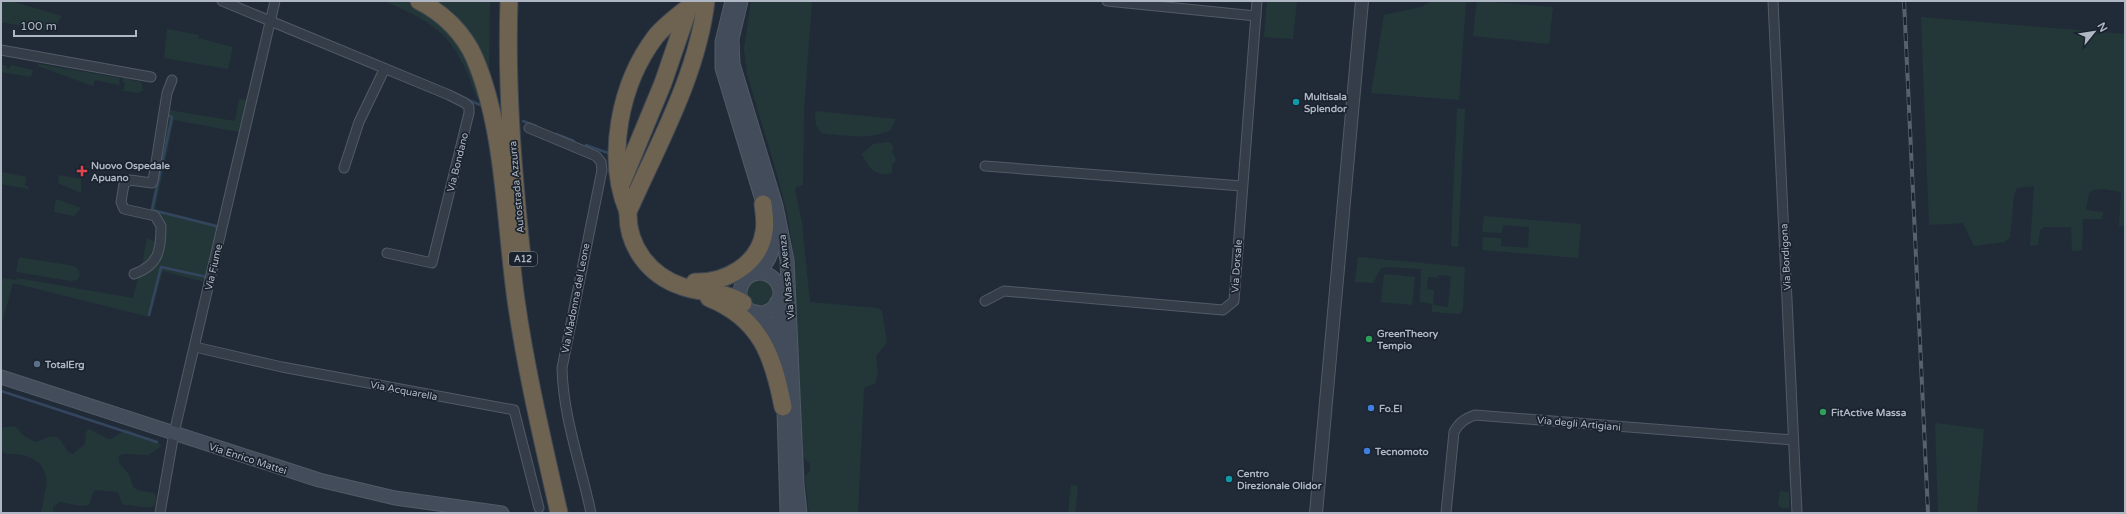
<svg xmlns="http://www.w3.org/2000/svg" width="2126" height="514" viewBox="0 0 2126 514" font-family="'Varela Round',sans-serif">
  <rect width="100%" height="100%" fill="#212b38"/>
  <g fill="#233739" fill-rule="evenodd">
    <path d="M1,1H11L62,16L58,22L56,32L1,22Z"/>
    <path d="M384,1H412L431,12L464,47L485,102L477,98C470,81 464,62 453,47C437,23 409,12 384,1Z"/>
    <path d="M428,1H490L489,79Z"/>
    <path d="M751,1H812L804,110L803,185L795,188L802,223L810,302L878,308L882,311L887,342L876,356L878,373L875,384L865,387L864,390L858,513H809L808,508L805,477L810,470V464L803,457L793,249L787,213L777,174L747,74L744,48Z"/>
    <path d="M1267,1H1297L1293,39L1264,37Z"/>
    <path d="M1432,1H1466L1459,100L1371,93L1384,15L1421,7Z"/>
    <path d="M1477,1L1553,7L1549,44L1473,36Z"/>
    <path d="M1921,17L2125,34V225L2119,227L2121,192L2104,189L2094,190L2089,193L2086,210L2103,212L2102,219H2083L2082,250L2076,251L2072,250L2071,227H2044L2040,231L2038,245L2030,246L2034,186L2017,188L2014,194L2010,238L2004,242L1974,246L1963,223L1929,225Z"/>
    <path d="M167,29L199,35L198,38L233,47L228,69L164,58Z"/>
    <path d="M38,64L120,78L119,85L95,80L93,86L38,66Z"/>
    <path d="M1,65H6V68L9,69L11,65L33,70L31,77L1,72Z"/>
    <path d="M123,78L141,82L143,90L138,93L123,91L125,82H122Z"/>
    <path d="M239,99L247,100L239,132L174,120L155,209L215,224L220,228L208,283L163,271L150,317L13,283L1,326V278L16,280L17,278L133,298L139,275L144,273L163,231L150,211L169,110L235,121Z"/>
    <path d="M1457,108L1465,109L1458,247L1451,246Z"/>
    <path d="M815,111L896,119L891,130C869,140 844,136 821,133L816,125Z"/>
    <path d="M889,142L894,146L892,151L896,160L892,165V173C875,177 869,168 862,154L873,144Z"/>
    <path d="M1,172L26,177L25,186H28V189L1,184Z"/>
    <path d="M59,175L81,179V193L58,183Z"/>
    <path d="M56,199L81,208L74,216L54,212Z"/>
    <path d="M1484,216L1581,224L1578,258L1482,250L1483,237L1501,238V246L1528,248L1529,227L1503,225L1502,233L1482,232Z"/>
    <path d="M147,238L156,242V254L141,270Z"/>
    <path d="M19,257L74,266L78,269L80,275L77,280L71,281L16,272Z"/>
    <path d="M1358,257L1465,267L1463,309L1460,314L1432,312V304L1420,302L1421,269L1390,267L1381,268L1373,283L1355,282ZM1438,275L1451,276L1448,307L1433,305L1434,290L1427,289L1428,277L1438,278Z"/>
    <path d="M1384,274L1415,277L1412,305L1381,302Z"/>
    <circle cx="759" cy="293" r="15"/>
    <path d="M1935,423L1984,429L1977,513H1938Z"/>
    <path d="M12,426L16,427L24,436L36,442L49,437H58L69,453L73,454L85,444L86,432L89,429L108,439H112L127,429C136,435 157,440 162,446L148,455L123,454L119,456C117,466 125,467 129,475C132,481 131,487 138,490C145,493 151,490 156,495C159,513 142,507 131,505C128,505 125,506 122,503C120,501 120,495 118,492L96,490L93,493L89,505L80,506L60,502L53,507V513H40C44,506 43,499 45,492C51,470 38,456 16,454C10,454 6,455 1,451V428Z"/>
    <path d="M1071,485L1078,486L1075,513H1068Z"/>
    <path d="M1780,491L1789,492V508H1781L1778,504Z"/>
  </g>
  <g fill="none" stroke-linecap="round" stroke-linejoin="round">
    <g stroke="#34465f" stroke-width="2.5">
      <path d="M466,99L483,106"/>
      <path d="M168,115L172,117L152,210L216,226L217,229"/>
      <path d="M523,121L536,126"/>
      <path d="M556,134L574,141"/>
      <path d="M586,145L608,153"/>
      <path d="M149,315L161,267L207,277V275"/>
      <path d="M1,391L157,442"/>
    </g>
    <defs>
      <g id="minor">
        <path d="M222,1L449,95L465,103L469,107V113L432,263L387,253"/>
        <path d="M1107,1L1256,16"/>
        <path d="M1773,1L1797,513"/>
        <path d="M1,50L151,77"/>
        <path d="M529,128L596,156L601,162L602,170L562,368C563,417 581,465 591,513"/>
        <path d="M985,166L1242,186"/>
        <path d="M344,168L359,122L384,70"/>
        <path d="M134,274C159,265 161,250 161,226L155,216L124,209L121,202L124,184L130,180L152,183L153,181L167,93L172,80"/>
        <path d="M985,301L1004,291L1223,310L1234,301L1257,1"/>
        <path d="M195,347L282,367L514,410L539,508"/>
        <path d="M160,513L174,433L275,1"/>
        <path d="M1446,513L1454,432C1459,423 1464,419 1475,415L1793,440"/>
      </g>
      <path id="tertiary" d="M1316,513L1362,1"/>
      <g id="secondary">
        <path d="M732,1L722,42V68L773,236C774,251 769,263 757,273"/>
        <path d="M741,1L732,39L733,64L776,206L787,260L797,484L800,513"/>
        <circle cx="760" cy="293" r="20"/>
        <path d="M776,303L787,341"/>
        <path d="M756,312L766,319L774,331L780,345L783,378L787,513"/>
        <path d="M1,377L319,480L395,498L502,513"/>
      </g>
      <g id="motorway">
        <path d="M419,1C443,13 464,33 475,59C505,130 505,223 516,300C526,371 543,442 559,513"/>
        <path d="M509,1C506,87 513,172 522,257"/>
        <path d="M706,1C697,76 658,144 628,212C627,246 649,275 681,286C702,294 723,290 743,303"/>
        <path d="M622,182L663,83L689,7"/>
        <path d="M628,212C605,157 620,83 656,36C665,25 679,15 690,6V1"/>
        <path d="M695,282C725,283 759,265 764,232C766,223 764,213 763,204"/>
        <path d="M709,298C761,319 773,356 783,407"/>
      </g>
    </defs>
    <use href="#minor" stroke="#525a66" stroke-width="11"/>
    <use href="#tertiary" stroke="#525a66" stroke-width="14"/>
    <use href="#secondary" stroke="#525a66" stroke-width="15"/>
    <use href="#motorway" stroke="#3f4753" stroke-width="19"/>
    <use href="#minor" stroke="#343d48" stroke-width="9"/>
    <use href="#tertiary" stroke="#343d48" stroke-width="12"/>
    <use href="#secondary" stroke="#424c5b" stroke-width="13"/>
    <use href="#motorway" stroke="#6e6351" stroke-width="17"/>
    <defs>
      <path id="rail" d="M1904,1L1928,513"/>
    </defs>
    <use href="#rail" stroke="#56616f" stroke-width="4"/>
    <use href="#rail" stroke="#1a222d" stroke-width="2.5" stroke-dasharray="8" stroke-linecap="butt"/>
  </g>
  <g fill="#0f9aa8" stroke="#1a222d" stroke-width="1.5">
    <circle cx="1296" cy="102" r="4"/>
    <circle cx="1229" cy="479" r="4"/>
  </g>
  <path fill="#e0444e" stroke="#1a222d" stroke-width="1.5" d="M80 165h4v4h4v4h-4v4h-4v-4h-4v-4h4z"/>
  <g fill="#2e9e5b" stroke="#1a222d" stroke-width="1.5">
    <circle cx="1369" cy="339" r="4"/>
    <circle cx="1823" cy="412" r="4"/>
  </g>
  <circle fill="#5c6f8a" stroke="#1a222d" stroke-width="1.5" cx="37" cy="364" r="4"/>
  <g fill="#3f7fe0" stroke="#1a222d" stroke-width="1.5">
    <circle cx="1371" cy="408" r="4"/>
    <circle cx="1367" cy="451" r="4"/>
  </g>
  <g text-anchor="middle" stroke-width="3.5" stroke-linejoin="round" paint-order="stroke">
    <rect fill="#1a222d" stroke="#828a97" stroke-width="1" x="509" y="252" width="28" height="14" rx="3"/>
    <g font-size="9" font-weight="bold" fill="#afb7c5">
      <text x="523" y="262">A12</text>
    </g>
    <g font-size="10" font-weight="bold" fill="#afb7c5" stroke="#1a222d" text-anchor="start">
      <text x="1304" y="100">Multisala<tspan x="1304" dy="12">Splendor</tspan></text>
      <text x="91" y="169">Nuovo Ospedale<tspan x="91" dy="12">Apuano</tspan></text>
      <text x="1377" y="337">GreenTheory<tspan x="1377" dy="12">Tempio</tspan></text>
      <text x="45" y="368">TotalErg</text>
      <text x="1379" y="412">Fo.El</text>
      <text x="1831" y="416">FitActive Massa</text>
      <text x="1375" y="455">Tecnomoto</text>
      <text x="1237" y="477">Centro<tspan x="1237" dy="12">Direzionale Olidor</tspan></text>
    </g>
    <g font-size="10" fill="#afb7c5" stroke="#1a222d">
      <text transform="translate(457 162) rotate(-76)" y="4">Via Bondano</text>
      <text transform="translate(516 187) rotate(-95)" y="4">Autostrada Azzurra</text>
      <text transform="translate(1785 257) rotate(-93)" y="4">Via Bordigona</text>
      <text transform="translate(1236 266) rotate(-86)" y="4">Via Dorsale</text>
      <text transform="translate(213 267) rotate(-77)" y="4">Via Fiume</text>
      <text transform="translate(786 277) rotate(-96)" y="4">Via Massa Avenza</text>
      <text transform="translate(575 298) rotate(-79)" y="4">Via Madonna del Leone</text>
      <text transform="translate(404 390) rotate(11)" y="4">Via Acquarella</text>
      <text transform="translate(1579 423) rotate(5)" y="4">Via degli Artigiani</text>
      <text transform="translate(248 458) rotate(18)" y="4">Via Enrico Mattei</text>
    </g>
  </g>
  <rect width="2126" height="514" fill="none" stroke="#afb7c5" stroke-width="4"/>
  <g transform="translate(2094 32) rotate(60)" stroke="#1a222d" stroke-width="3" paint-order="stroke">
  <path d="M0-3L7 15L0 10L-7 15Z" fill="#afb7c5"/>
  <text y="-6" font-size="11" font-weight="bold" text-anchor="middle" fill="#afb7c5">N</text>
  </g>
  <path d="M14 30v6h122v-6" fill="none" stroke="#afb7c5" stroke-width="2"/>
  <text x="20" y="30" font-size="12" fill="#afb7c5" stroke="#1a222d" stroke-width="3" paint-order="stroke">100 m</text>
</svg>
